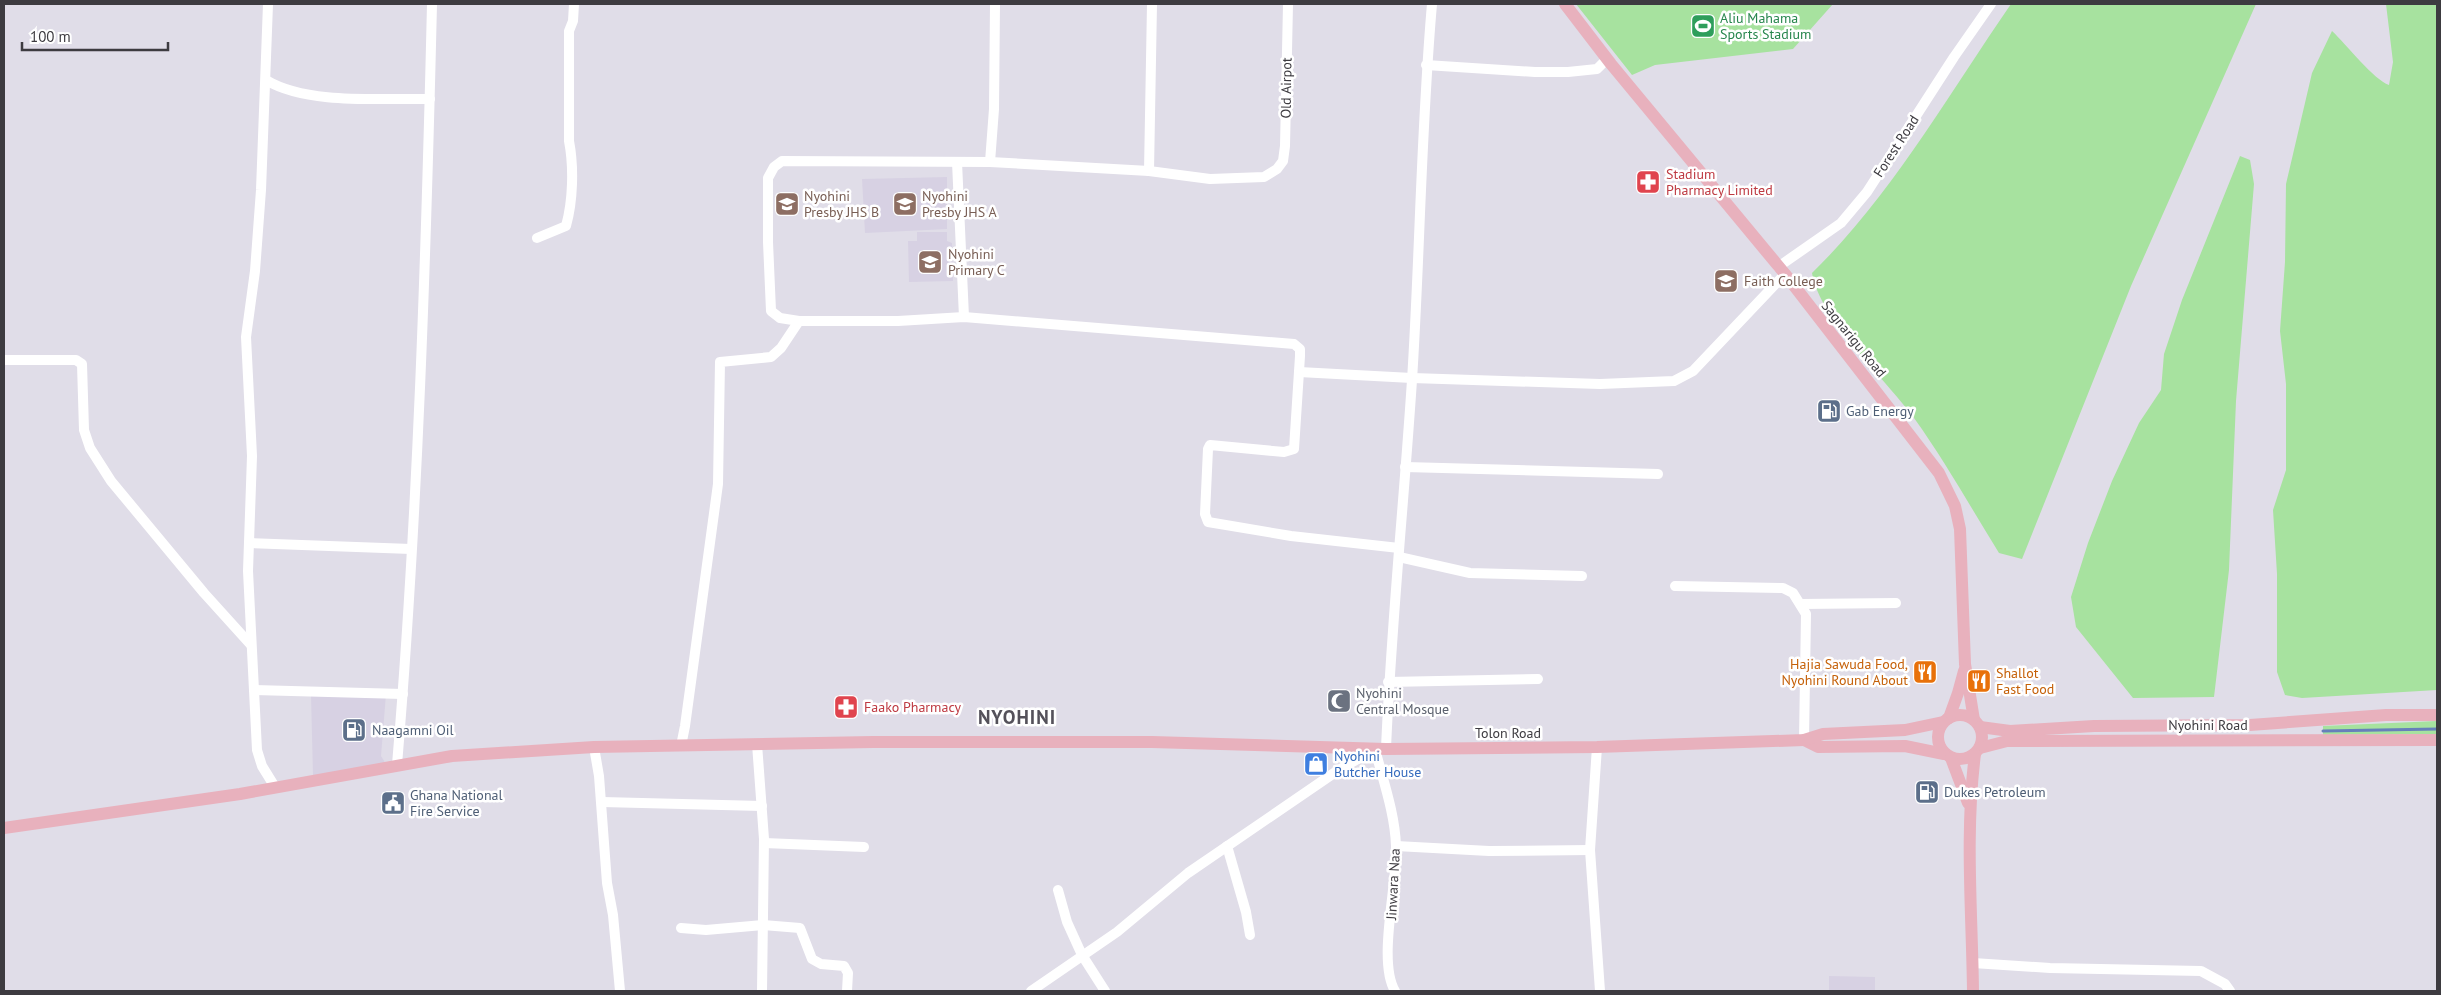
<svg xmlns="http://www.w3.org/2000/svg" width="2441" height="995" viewBox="0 0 2441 995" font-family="'PT Sans',sans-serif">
  <rect width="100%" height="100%" fill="#e0dde8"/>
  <g fill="#d7d1e3">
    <path d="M947,177V229L865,233L862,179Z"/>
    <path d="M917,232H947V241L952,243L953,281L909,282L908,241H917Z"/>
    <path d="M386,694L381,756L386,764L313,776L311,695Z"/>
    <path d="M1829,976L1875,977V991H1829Z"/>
  </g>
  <g fill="#a7e29f">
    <path d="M1576,4H1833L1793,49L1655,65L1632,75Z"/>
    <path d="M2011,4H2256L2131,286L2022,559L1999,553C1971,508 1945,461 1914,418C1885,378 1820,320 1812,273C1892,195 1948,95 2011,4Z"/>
    <path d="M2386,4H2437V690L2302,698L2285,695L2277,672V574L2273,510L2286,470V384L2280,331L2285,262L2286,184L2312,73L2332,31C2347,45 2374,80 2389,85L2393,62Z"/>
    <path d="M2240,156L2250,160L2254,184L2236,401L2229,570L2214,697L2133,698L2076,627L2071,597L2088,543L2112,481L2139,423L2161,390L2164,354L2182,300Z"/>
    <path d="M2437,721V734L2323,735V726Z"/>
  </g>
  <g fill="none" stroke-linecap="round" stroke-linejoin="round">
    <path stroke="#6680ba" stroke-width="3" d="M2323,731L2437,729"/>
    <g stroke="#fff" stroke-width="10">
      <path d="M268,4L261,190L255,271L246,337L252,456L248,571L257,750L262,766L275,787"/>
      <path d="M1288,4L1285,146L1283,161L1277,169L1264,177L1210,179L1149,171L990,162L782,161L774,167L768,178V242L771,311L780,318L799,321H898L964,317L1294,344L1300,349V356L1294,449L1284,452L1210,445L1208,449L1205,514L1208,522L1291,536L1399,548"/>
      <path d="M1426,65L1535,72H1568L1597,69L1607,59"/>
      <path d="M266,80C307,105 381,98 430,99"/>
      <path d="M957,162L964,317"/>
      <path d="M990,162L994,109L995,4"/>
      <path d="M1149,171L1152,4"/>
      <path d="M537,238L566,226C573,201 574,167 569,141V31L573,21L574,4"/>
      <path d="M1778,267L1841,223L1867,192L1954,57L1991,4"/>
      <path d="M4,360H76L82,364L84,430L90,448L111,481L204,593L251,645"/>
      <path d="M1299,372L1412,378L1600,384L1674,381L1693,371L1785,274"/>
      <path d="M1405,467L1658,474"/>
      <path d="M249,543L411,549"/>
      <path d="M1399,557L1470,573L1582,576"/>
      <path d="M1675,586L1783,588L1793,593L1806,614L1804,740"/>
      <path d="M1801,604L1896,603"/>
      <path d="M1388,682L1538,679"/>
      <path d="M254,690L403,694"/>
      <path d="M757,744L764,839L762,991"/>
      <path d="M681,746L685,726L718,484L720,362L771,357L781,348L799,321"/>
      <path d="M594,747L599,776L607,883L613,915L620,991"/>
      <path d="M1597,747L1590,850L1600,991"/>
      <path d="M1386,749C1391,626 1404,503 1412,380C1420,255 1421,129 1432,4"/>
      <path d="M397,765C418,512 426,258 432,4"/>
      <path d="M602,802L762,806"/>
      <path d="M764,843L864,847"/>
      <path d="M1227,846L1246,912L1250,935"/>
      <path d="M1396,846L1489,851L1590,850"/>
      <path d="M1058,890L1067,922L1082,955L1105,991"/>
      <path d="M681,928L706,930L763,925L800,928L812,959L821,964L844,966L848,973L847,991"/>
      <path d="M1973,963L2050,968L2201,971L2225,984L2230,991"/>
      <path d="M1031,991L1117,932L1188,873L1337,771L1375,749C1383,780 1395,814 1396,846C1398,883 1377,961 1395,991"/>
    </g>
    <g stroke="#e8b1bd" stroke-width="12">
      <path d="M1565,4L1611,64L1785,274L1939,473L1955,506L1960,529L1965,664L1974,720"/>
      <circle cx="1960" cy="737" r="22"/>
      <path d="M1949,718L1958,693L1964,671"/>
      <path d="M1980,727L2010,731L2094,726L2250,725L2386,715H2437"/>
      <path d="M1804,740L1818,747L1905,746L1944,754"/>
      <path d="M1980,748L2007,741L2437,740"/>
      <path d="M1951,758L1968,803"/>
      <path d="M4,828L240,794L452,756L594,747L873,742H1152L1386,749L1597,747L1804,740L1823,734L1905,730L1943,722"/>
      <path d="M1973,991C1972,912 1965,833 1975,754"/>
    </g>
  </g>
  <defs>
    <symbol id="stadium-square" viewBox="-11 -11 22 22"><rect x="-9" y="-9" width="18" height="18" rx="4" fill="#2e9e5b" stroke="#fff"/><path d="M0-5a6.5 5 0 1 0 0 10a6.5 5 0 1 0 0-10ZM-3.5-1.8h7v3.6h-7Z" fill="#fff"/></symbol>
    <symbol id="pharmacy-square" viewBox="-11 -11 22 22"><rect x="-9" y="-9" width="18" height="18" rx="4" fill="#e0444e" stroke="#fff"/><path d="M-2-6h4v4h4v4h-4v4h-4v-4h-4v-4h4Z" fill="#fff"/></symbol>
    <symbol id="school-square" viewBox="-11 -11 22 22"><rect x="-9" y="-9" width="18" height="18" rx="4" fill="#8d6e63" stroke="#fff"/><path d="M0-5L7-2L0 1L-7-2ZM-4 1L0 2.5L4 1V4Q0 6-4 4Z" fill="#fff"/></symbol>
    <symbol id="fuel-square" viewBox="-11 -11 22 22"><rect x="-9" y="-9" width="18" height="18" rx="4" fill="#5c6f8a" stroke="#fff"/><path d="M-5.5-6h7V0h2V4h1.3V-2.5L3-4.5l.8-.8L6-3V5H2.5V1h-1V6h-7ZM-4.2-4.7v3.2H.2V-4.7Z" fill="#fff"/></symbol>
    <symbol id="restaurant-square" viewBox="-11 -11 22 22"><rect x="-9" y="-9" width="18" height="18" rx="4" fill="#e8710a" stroke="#fff"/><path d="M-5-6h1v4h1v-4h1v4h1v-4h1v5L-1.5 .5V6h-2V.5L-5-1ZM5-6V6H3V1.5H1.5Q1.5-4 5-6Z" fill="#fff"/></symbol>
    <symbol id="mosque-square" viewBox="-11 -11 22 22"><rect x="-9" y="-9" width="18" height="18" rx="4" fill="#6b7280" stroke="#fff"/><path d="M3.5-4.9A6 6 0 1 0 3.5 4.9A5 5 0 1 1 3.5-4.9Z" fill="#fff"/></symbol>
    <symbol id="shop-square" viewBox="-11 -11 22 22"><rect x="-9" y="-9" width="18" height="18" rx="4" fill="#3f7fe0" stroke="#fff"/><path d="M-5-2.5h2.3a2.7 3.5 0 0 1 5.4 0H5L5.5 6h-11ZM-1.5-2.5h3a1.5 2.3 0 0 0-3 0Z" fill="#fff"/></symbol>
    <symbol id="civic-square" viewBox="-11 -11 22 22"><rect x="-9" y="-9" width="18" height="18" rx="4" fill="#5c6f8a" stroke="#fff"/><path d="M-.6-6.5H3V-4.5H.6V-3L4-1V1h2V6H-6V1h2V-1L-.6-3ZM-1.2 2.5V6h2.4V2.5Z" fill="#fff"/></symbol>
  </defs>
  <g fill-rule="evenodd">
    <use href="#stadium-square" x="1689" y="12" width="28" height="28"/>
    <use href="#pharmacy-square" x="1634" y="168" width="28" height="28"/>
    <use href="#school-square" x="773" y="190" width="28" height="28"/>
    <use href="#school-square" x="891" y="190" width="28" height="28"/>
    <use href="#school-square" x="916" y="248" width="28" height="28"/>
    <use href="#school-square" x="1712" y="267" width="28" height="28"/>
    <use href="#fuel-square" x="1815" y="397" width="28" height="28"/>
    <use href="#restaurant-square" x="1911" y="658" width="28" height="28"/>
    <use href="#restaurant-square" x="1965" y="667" width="28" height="28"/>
    <use href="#mosque-square" x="1325" y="687" width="28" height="28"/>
    <use href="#pharmacy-square" x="832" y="693" width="28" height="28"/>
    <use href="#fuel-square" x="340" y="716" width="28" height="28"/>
    <use href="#shop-square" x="1302" y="750" width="28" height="28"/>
    <use href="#fuel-square" x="1913" y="778" width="28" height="28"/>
    <use href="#civic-square" x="379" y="789" width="28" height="28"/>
  </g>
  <g text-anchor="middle" stroke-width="5" stroke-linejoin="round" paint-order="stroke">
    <g font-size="14" fill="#27864d" stroke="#fff" text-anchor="start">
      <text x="1720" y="23">Aliu Mahama<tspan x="1720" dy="16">Sports Stadium</tspan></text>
    </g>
    <g font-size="14" fill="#3d3b40" stroke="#fff">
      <text transform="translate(1286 88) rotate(-89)" y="5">Old Airpot</text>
      <text transform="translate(1896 146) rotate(-57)" y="5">Forest Road</text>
      <text transform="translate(1854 339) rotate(51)" y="5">Sagnarigu Road</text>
      <text x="2208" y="730">Nyohini Road</text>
      <text x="1508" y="738">Tolon Road</text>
      <text transform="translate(1393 884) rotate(-87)" y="5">Jinwara Naa</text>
    </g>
    <g font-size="14" fill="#be3a42" stroke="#fff" text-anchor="start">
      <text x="1666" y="179">Stadium<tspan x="1666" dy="16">Pharmacy Limited</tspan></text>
      <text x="864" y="712">Faako Pharmacy</text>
    </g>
    <g font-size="14" fill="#785e54" stroke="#fff" text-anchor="start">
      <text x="804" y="201">Nyohini<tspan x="804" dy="16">Presby JHS B</tspan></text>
      <text x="922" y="201">Nyohini<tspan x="922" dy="16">Presby JHS A</tspan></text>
      <text x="948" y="259">Nyohini<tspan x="948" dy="16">Primary C</tspan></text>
      <text x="1744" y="286">Faith College</text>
    </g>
    <g font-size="14" fill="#4e5e75" stroke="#fff" text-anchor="start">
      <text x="1846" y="416">Gab Energy</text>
      <text x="372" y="735">Naagamni Oil</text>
      <text x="1944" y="797">Dukes Petroleum</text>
      <text x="410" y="800">Ghana National<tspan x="410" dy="16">Fire Service</tspan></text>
    </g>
    <g font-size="14" fill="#c56008" stroke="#fff" text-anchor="end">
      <text x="1908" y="669">Hajia Sawuda Food,<tspan x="1908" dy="16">Nyohini Round About</tspan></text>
      <text x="1996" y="678" text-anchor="start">Shallot<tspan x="1996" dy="16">Fast Food</tspan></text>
    </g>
    <g font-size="14" fill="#5b616d" stroke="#fff" text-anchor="start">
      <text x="1356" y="698">Nyohini<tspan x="1356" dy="16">Central Mosque</tspan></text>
    </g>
    <g font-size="14" fill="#366cbe" stroke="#fff" text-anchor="start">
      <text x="1334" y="761">Nyohini<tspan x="1334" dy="16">Butcher House</tspan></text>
    </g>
    <g font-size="19" font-weight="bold" letter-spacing="1" fill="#54515a" stroke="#fff">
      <text x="1017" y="724">NYOHINI</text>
    </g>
  </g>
  <rect width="2441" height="995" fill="none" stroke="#3d3b40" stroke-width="10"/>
  <path d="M22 42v8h146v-8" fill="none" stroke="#3d3b40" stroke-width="2.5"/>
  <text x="30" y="42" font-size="15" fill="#3d3b40" stroke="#ffffff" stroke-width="4" paint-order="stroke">100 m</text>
</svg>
